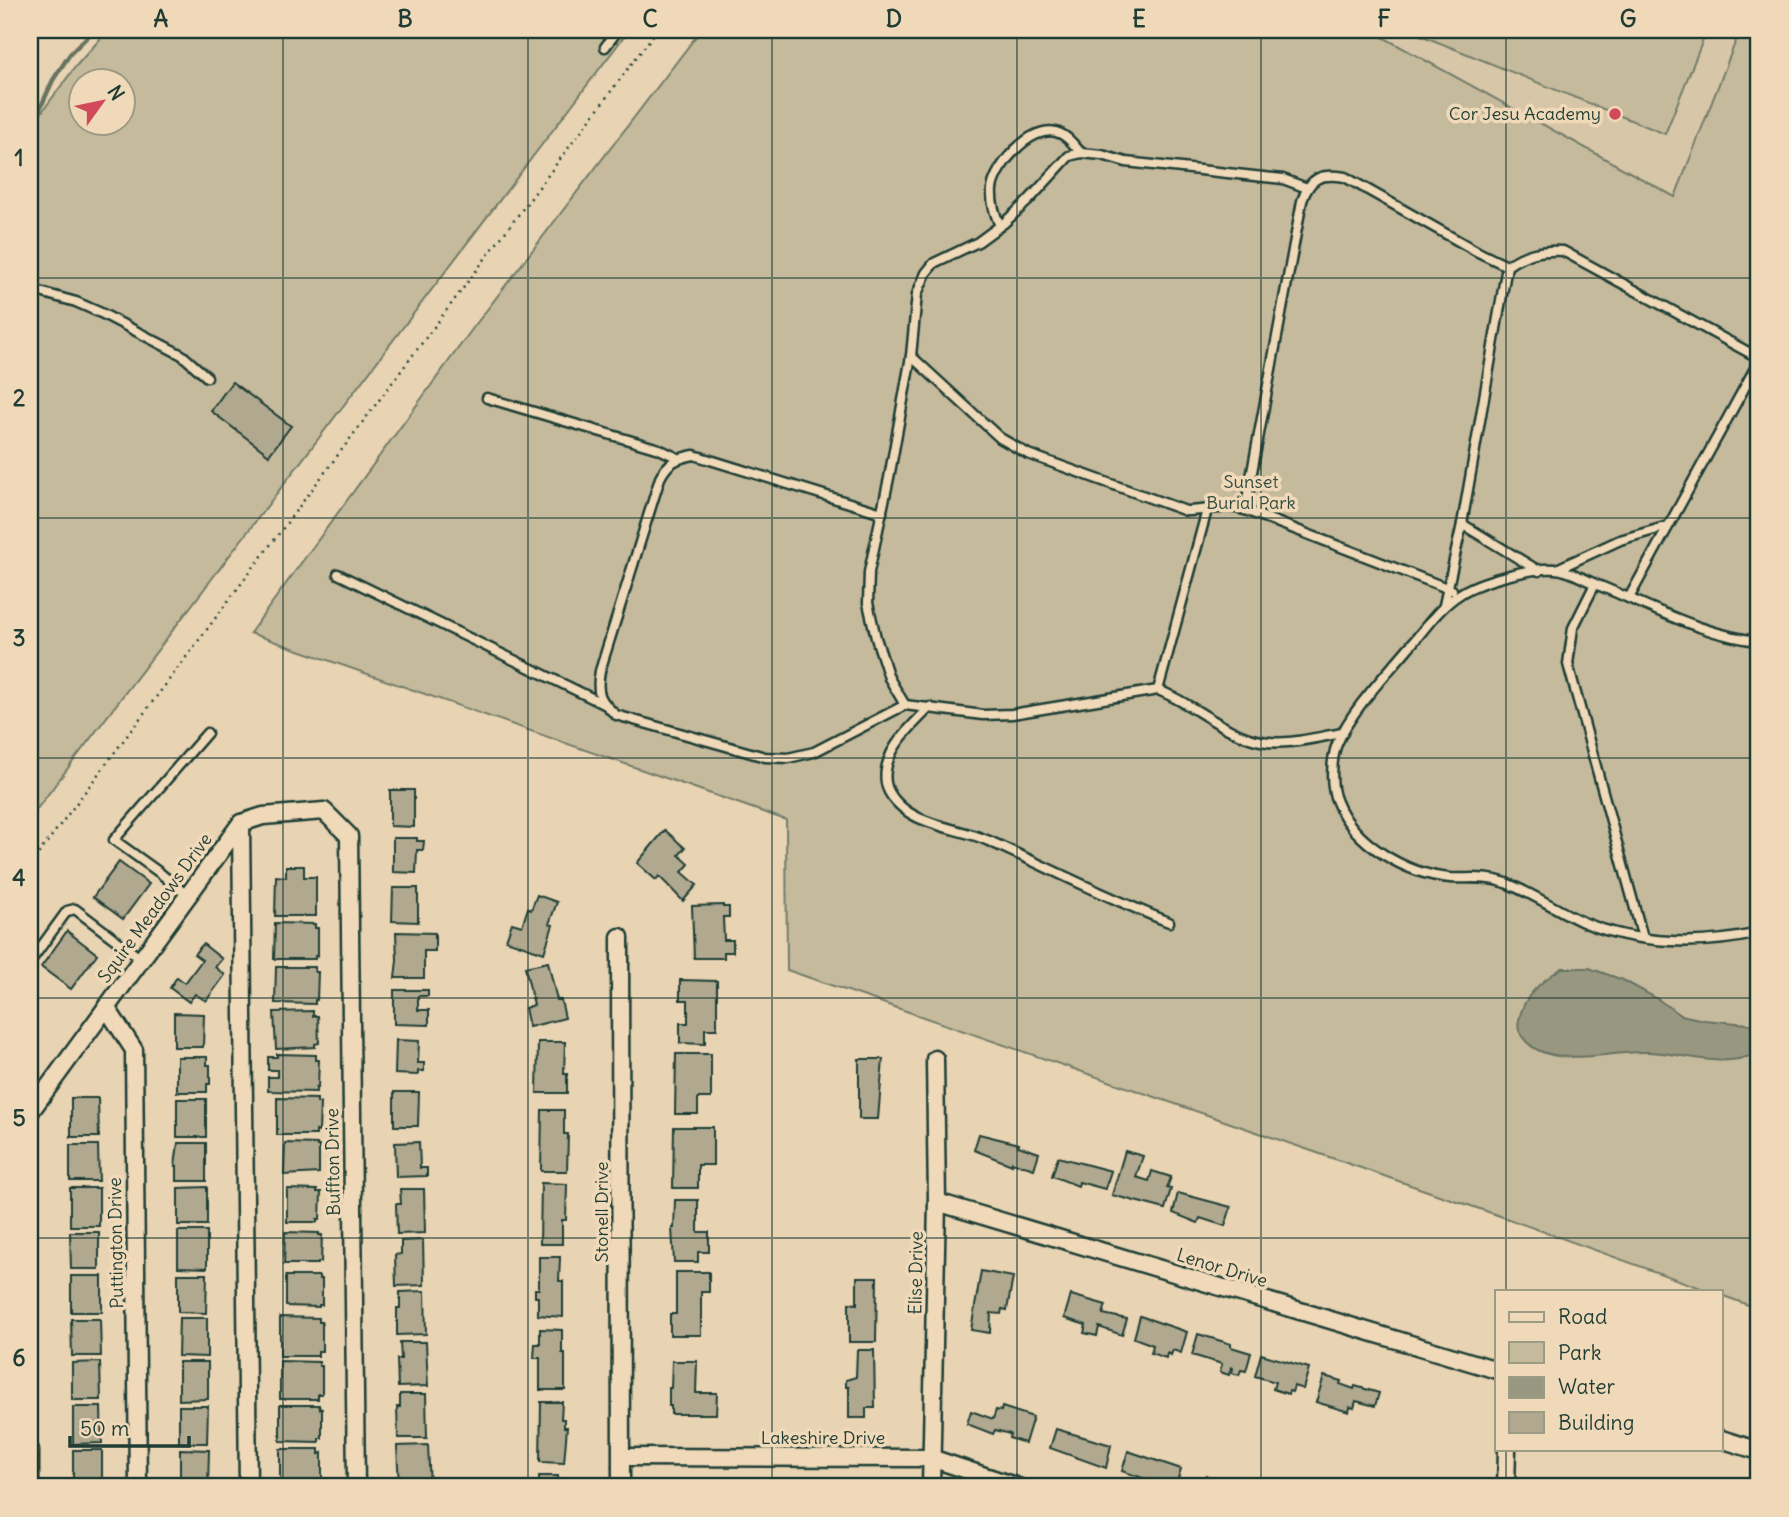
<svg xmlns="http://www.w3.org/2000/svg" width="1789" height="1517" viewBox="0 0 1789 1517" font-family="Delius,sans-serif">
  <rect width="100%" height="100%" fill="#e8d3b3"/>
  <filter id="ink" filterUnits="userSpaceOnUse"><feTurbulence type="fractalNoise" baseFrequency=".0143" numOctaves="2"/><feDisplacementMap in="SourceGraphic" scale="14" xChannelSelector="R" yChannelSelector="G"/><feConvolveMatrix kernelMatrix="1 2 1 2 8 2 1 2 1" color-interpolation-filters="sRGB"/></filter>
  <g filter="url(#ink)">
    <path fill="#d7c6a8" d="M1370,30H1740L1675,198Z"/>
    <g fill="#c6ba9d" stroke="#727c68" stroke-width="2" fill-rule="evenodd">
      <path d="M108,30H629L30,818V128L76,66ZM80,80H122V122H80Z"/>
      <path d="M701,30H1370L1675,197L1740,30H1759V1309L1721,1295V1291H1709L1500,1216L787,970L786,820L250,633L473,328Z"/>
      <path d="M1408,30H1707L1665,134Z"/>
    </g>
    <path fill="#989780" stroke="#687362" stroke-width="2" d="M1562,968H1589L1623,980L1656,998L1681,1015L1704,1020L1759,1025V1053C1717,1070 1689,1053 1648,1052C1612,1050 1550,1071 1524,1039C1520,1034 1517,1027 1519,1020C1524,994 1542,981 1562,968Z"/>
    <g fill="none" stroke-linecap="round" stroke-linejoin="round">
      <path stroke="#687362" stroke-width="4.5" d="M30,131L53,80L70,54L94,30"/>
    </g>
    <g fill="#b0a990" stroke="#1f3d34" stroke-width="2">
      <path d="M232,382L291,426L269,455L211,411Z"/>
      <path d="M390,790H414V827L390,826Z"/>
      <path d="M665,830L685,848L679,855L689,864L682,872L697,885L683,901L659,876L656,880L637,863Z"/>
      <path d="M393,838H417V841H424L423,850H417L416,873L393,872Z"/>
      <path d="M119,862L149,884L123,919L93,897Z"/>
      <path d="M286,866H304V877H316V916H275L276,876L286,877Z"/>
      <path d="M393,888H418V922L392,921Z"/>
      <path d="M537,895L557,902L549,924L553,925L544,953L506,940L512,923L522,926L528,908L531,910Z"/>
      <path d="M723,905V907H729V917H723L724,940H733V952H724V958H694L692,906Z"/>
      <path d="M275,923L315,924V928H318V956H315V959H274Z"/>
      <path d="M67,931L97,954L71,989L41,967Z"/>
      <path d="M396,932L435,933V951H424V978H395L397,960Z"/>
      <path d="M203,944L222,959L215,967L225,975L206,1001L195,994L189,1002L170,988L177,977L185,983L202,960L194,954Z"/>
      <path d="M548,962L557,1000H561L565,1018L529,1027L525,1008L534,1005L525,967Z"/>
      <path d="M276,967H315V972H318L317,1000H315V1004L275,1003Z"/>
      <path d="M680,980L717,981V1029H705V1044L680,1043V1023H688V1000H680Z"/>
      <path d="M394,990H428V996H418V1010H429V1025L394,1024Z"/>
      <path d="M313,1011V1016H318L319,1043L315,1044V1047L276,1049L274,1012Z"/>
      <path d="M174,1013L204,1014L203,1047H174Z"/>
      <path d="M396,1040L419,1041L418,1063H424V1071H418V1075L395,1074Z"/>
      <path d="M538,1042H565L564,1074H567V1093H537Z"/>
      <path d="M277,1054L316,1055V1060H319L318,1087H316V1092L268,1091V1077H277V1070H268V1057H277Z"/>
      <path d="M676,1054H711V1098H698V1114H675Z"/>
      <path d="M177,1057H207V1065H210V1084H207V1092H177Z"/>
      <path d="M859,1059H883L878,1119H859Z"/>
      <path d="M394,1092H419L418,1126H394Z"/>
      <path d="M71,1098H98L99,1137H71Z"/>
      <path d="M277,1098L317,1099V1103H320L319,1132L316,1131V1135H277Z"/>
      <rect x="177" y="1099" width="29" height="38"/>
      <path d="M542,1110H564V1134H568L567,1171H541Z"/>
      <path d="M674,1127H713V1165H698V1188H673Z"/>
      <path d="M979,1134L1019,1144L1018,1146L1039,1153L1034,1169L1012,1162V1165L974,1150Z"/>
      <path d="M419,1142L420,1168H427V1176L396,1177L395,1143Z"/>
      <path d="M178,1143H206V1181H177V1166H175Z"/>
      <path d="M285,1143L317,1144V1146H319V1173L284,1175Z"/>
      <path d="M70,1145H98L99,1181H70Z"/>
      <path d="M1125,1151L1143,1156L1136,1177L1149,1181L1152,1171L1171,1177L1167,1188L1171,1189L1165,1209L1112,1195Z"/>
      <path d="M1058,1157L1111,1171L1105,1189L1079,1182L1078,1186L1052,1176Z"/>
      <path d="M541,1183L567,1184L566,1220H562V1244H540Z"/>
      <path d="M207,1187V1225H178V1188Z"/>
      <rect x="70" y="1188" width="29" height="38"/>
      <path d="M287,1189L317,1190V1192H321L320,1219H317V1222H287Z"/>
      <path d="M400,1189H424L425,1233L397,1234L396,1204H401Z"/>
      <path d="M1178,1193L1231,1207L1225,1226L1200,1218L1198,1223L1173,1213Z"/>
      <path d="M675,1200H698V1232H709V1252H698V1262H674L672,1228H674Z"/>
      <path d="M178,1231H207V1268L178,1267Z"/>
      <path d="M70,1232H99V1269H71Z"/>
      <path d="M285,1232L319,1233V1235H322L321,1262H318V1264H284Z"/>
      <path d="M423,1240L424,1285L396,1286L395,1255L401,1254V1241Z"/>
      <path d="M539,1257H560L559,1281H563V1317L538,1315V1297H535V1289H539Z"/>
      <path d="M981,1271L1013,1277L1007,1310L1002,1309L1001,1314L991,1313L990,1333L971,1330Z"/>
      <path d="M676,1272H709V1292H701V1335H670V1314H676Z"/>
      <path d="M178,1274H207L206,1313L178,1312Z"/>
      <rect x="71" y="1276" width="31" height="36"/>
      <path d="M286,1276H319V1279H322V1305H319V1307L286,1306Z"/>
      <path d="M857,1277H877L876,1342H849V1303L857,1304Z"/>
      <path d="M425,1291L426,1334L397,1335V1308H400V1292Z"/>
      <path d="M1071,1295L1106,1305L1103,1314L1127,1319L1122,1335L1099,1327L1097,1336L1084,1333L1086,1325L1064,1318Z"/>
      <path d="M1140,1316L1187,1332L1181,1353L1173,1350L1171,1355L1167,1353L1166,1358L1151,1353L1153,1345L1134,1338Z"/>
      <path d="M280,1317L319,1318V1322H322V1351H318V1356H280Z"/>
      <path d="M179,1318H207V1357L178,1356Z"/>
      <path d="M71,1319H100L101,1356H72Z"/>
      <path d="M540,1329L562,1330V1353H565V1390H540V1358H534L535,1344H540Z"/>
      <path d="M1198,1334L1231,1344V1347L1251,1353L1246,1371L1241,1370L1239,1375L1232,1373L1233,1368L1231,1367L1229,1375L1220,1372L1222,1364L1192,1355Z"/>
      <path d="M400,1342H426L428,1386L398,1387L397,1359H401Z"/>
      <path d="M857,1350H874L875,1408H866V1418H849V1387H846V1380L856,1377Z"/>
      <path d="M1261,1354L1309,1368L1303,1389L1294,1386L1292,1392L1289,1391L1288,1394L1273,1389L1275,1382L1255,1376Z"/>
      <path d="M280,1361L319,1362V1366H322V1394H318V1399H280Z"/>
      <path d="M672,1361H697L696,1393H717L716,1414H671V1406H669V1388H671Z"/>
      <path d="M100,1362L101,1400H72V1363Z"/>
      <path d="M179,1362H208V1399L179,1400Z"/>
      <path d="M1324,1376L1341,1381L1340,1384L1354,1389L1355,1386L1379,1393L1375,1406L1356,1401L1354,1408L1350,1407L1349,1412L1316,1402Z"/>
      <path d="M400,1394H426L427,1438H398L397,1407H400Z"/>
      <path d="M541,1402H562L561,1419H564V1427H567L564,1463L540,1462Z"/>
      <path d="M280,1405H319L320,1409H322V1438H319V1442L280,1441Z"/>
      <path d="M179,1406H208L207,1443H179Z"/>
      <path d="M73,1407H101L102,1443L73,1444Z"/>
      <path d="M1002,1407L1033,1417L1025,1443L1009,1438L1010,1434L995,1430L993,1434L967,1424L971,1411L993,1419L996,1410L1001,1411Z"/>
      <path d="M1056,1429L1111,1445L1106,1468L1050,1448Z"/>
      <path d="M428,1445L430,1487H399L397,1446Z"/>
      <path d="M180,1449L209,1450L208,1487H180Z"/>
      <path d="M280,1449H319V1454L322,1453V1482H319V1487L280,1486Z"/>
      <rect x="73" y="1450" width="29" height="37"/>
      <path d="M1128,1451L1181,1469L1175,1487H1160L1142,1480L1143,1478L1122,1471Z"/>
      <path d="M1206,1475L1222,1487H1196Z"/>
      <rect x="539" y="1476" width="19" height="11"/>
    </g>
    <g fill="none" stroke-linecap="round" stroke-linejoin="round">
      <defs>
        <g id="lane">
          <path d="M605,47L618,30"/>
          <path d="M1000,226C995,214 991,203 992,189C995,166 1031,125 1056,132C1067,135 1073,144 1081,153"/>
          <path d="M30,294L33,290L76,302L101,313L182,355L207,377"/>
          <path d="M911,356L1000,438L1028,454L1186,511C1207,511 1225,504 1245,510L1452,590"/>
          <path d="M487,398L659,449L678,458"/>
          <path d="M1245,510L1302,201C1310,177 1321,173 1345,177L1478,252L1507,266"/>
          <path d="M882,513L694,455C677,458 668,462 660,478L600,671C596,693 599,700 616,715L765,757L788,758L814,752L905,705L983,715L1012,714L1158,690C1192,703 1226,735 1261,741C1287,746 1317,737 1343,733"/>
          <path d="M1462,524L1539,571"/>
          <path d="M1557,569L1620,540L1668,526"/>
          <path d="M338,574L604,704"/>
          <path d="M1595,584L1573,628L1568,664L1643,938"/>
          <path d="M1629,598L1759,361"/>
          <path d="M1444,605L1462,524L1507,266C1525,253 1541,250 1563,251L1759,358"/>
          <path d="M1759,641C1705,636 1650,606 1600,586C1587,581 1570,570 1556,569C1533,567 1479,581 1460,594C1439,607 1425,629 1409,647C1385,676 1351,710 1337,744C1331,759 1330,787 1337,802C1354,844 1406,874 1450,878C1468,879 1486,876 1503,882C1531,892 1556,910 1583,922C1638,945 1702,946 1759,933"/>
          <path d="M1158,690L1207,510"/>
          <path d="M905,705L889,678L876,638L868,603L869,572L889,478L911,356L917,294L926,273L934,263L978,242L1004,223L1028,201L1069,156L1081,153L1102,155L1126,162L1283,179L1307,188"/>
          <path d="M930,707C911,727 881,752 886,783C888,796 902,809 913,815C936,828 965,830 989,841C1049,868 1107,898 1169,922"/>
          <path d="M188,896L160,873L114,840L207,733"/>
          <path d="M30,962L67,911L75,909L141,959"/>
          <path d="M30,1079L45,1091"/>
        </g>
        <g id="street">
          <path d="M241,823L248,1487"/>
          <path d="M620,937L621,1487"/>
          <path d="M106,1007L134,1050L138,1487"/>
          <path d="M30,1112L241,823L263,816L324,811L349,836L356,1487"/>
          <path d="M937,1202L1497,1370"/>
          <path d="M1721,1439L1759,1451"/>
          <path d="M30,1450V1487"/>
          <path d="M622,1457L931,1458L1018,1487"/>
          <path d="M931,1487L937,1202L935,1059"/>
          <path d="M1506,1487L1507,1449"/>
        </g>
      </defs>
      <use href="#lane" stroke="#1f3d34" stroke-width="13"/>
      <use href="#street" stroke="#1f3d34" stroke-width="21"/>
      <path stroke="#1f3d34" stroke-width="2.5" stroke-dasharray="2 5" stroke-linecap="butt" d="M30,865L657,30"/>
      <use href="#lane" stroke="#f0d9b8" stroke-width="8"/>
      <use href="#street" stroke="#f0d9b8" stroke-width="16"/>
    </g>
  </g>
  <path fill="none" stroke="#1f3d34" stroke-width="2" stroke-opacity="0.55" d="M283,30V1487M528,30V1487M772,30V1487M1017,30V1487M1261,30V1487M1506,30V1291M30,278H1759M30,518H1759M30,758H1759M30,998H1759M30,1238H1759M1506,1449V1487"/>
  <circle fill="#d1495b" stroke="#f0d9b8" stroke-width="2.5" cx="1615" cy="114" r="7"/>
  <g text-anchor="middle" stroke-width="7" stroke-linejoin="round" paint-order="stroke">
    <g font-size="18" fill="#1f3d34" stroke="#f0d9b8" text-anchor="end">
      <text x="1601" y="120">Cor Jesu Academy</text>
    </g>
    <g font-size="18" fill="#304a3e" stroke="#f0d9b8">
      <text x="1251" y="488">Sunset<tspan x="1251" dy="21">Burial Park</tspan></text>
    </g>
    <g font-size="18" fill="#1f3d34" stroke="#f0d9b8">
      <text transform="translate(155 908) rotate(-54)" y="6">Squire Meadows Drive</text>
      <text transform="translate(333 1162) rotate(-91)" y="6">Buffton Drive</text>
      <text transform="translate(602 1212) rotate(-90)" y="6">Stonell Drive</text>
      <text transform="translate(116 1243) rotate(-91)" y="6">Puttington Drive</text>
      <text transform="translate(1222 1268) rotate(17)" y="6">Lenor Drive</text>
      <text transform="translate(916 1273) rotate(-89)" y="6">Elise Drive</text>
      <text x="823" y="1444">Lakeshire Drive</text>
    </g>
  </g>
  <rect width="1789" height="1517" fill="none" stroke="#f0d9b8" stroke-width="77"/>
  <rect x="1495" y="1290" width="228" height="161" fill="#f0d9b8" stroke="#9c9b83" stroke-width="2"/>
  <rect x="1509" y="1312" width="35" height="10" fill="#f0d9b8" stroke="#9c9b83" stroke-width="2"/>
  <text x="1558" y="1324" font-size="21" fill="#1f3d34">Road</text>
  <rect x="1509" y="1342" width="35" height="21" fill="#c6ba9d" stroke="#9c9b83" stroke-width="2"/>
  <text x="1558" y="1360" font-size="21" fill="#1f3d34">Park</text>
  <rect x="1509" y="1377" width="35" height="21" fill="#989780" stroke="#9c9b83" stroke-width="2"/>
  <text x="1558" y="1394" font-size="21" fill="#1f3d34">Water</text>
  <rect x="1509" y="1412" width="35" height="21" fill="#b0a990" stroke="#9c9b83" stroke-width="2"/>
  <text x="1558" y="1430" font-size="21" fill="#1f3d34">Building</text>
  <g transform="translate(102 102) rotate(57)"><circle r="33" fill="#f0d9b8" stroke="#9c9b83" stroke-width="2"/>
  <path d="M0-5L12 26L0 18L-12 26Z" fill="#d1495b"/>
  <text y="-10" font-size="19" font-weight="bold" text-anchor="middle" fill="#1f3d34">N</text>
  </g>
  <path d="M70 1436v10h119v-10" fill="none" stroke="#1f3d34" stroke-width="3.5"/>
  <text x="80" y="1436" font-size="21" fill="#1f3d34" stroke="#f0d9b8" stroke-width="5" paint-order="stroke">50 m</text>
  <rect x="38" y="38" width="1712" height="1440" fill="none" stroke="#1f3d34" stroke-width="2.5"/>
  <g font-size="23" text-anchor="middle" font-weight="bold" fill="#1f3d34">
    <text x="161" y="27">A</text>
    <text x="405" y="27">B</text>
    <text x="650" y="27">C</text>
    <text x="894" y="27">D</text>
    <text x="1139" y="27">E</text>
    <text x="1384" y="27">F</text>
    <text x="1628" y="27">G</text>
    <text x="19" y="166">1</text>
    <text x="19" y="406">2</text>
    <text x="19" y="646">3</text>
    <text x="19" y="886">4</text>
    <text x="19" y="1126">5</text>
    <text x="19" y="1366">6</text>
  </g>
</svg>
